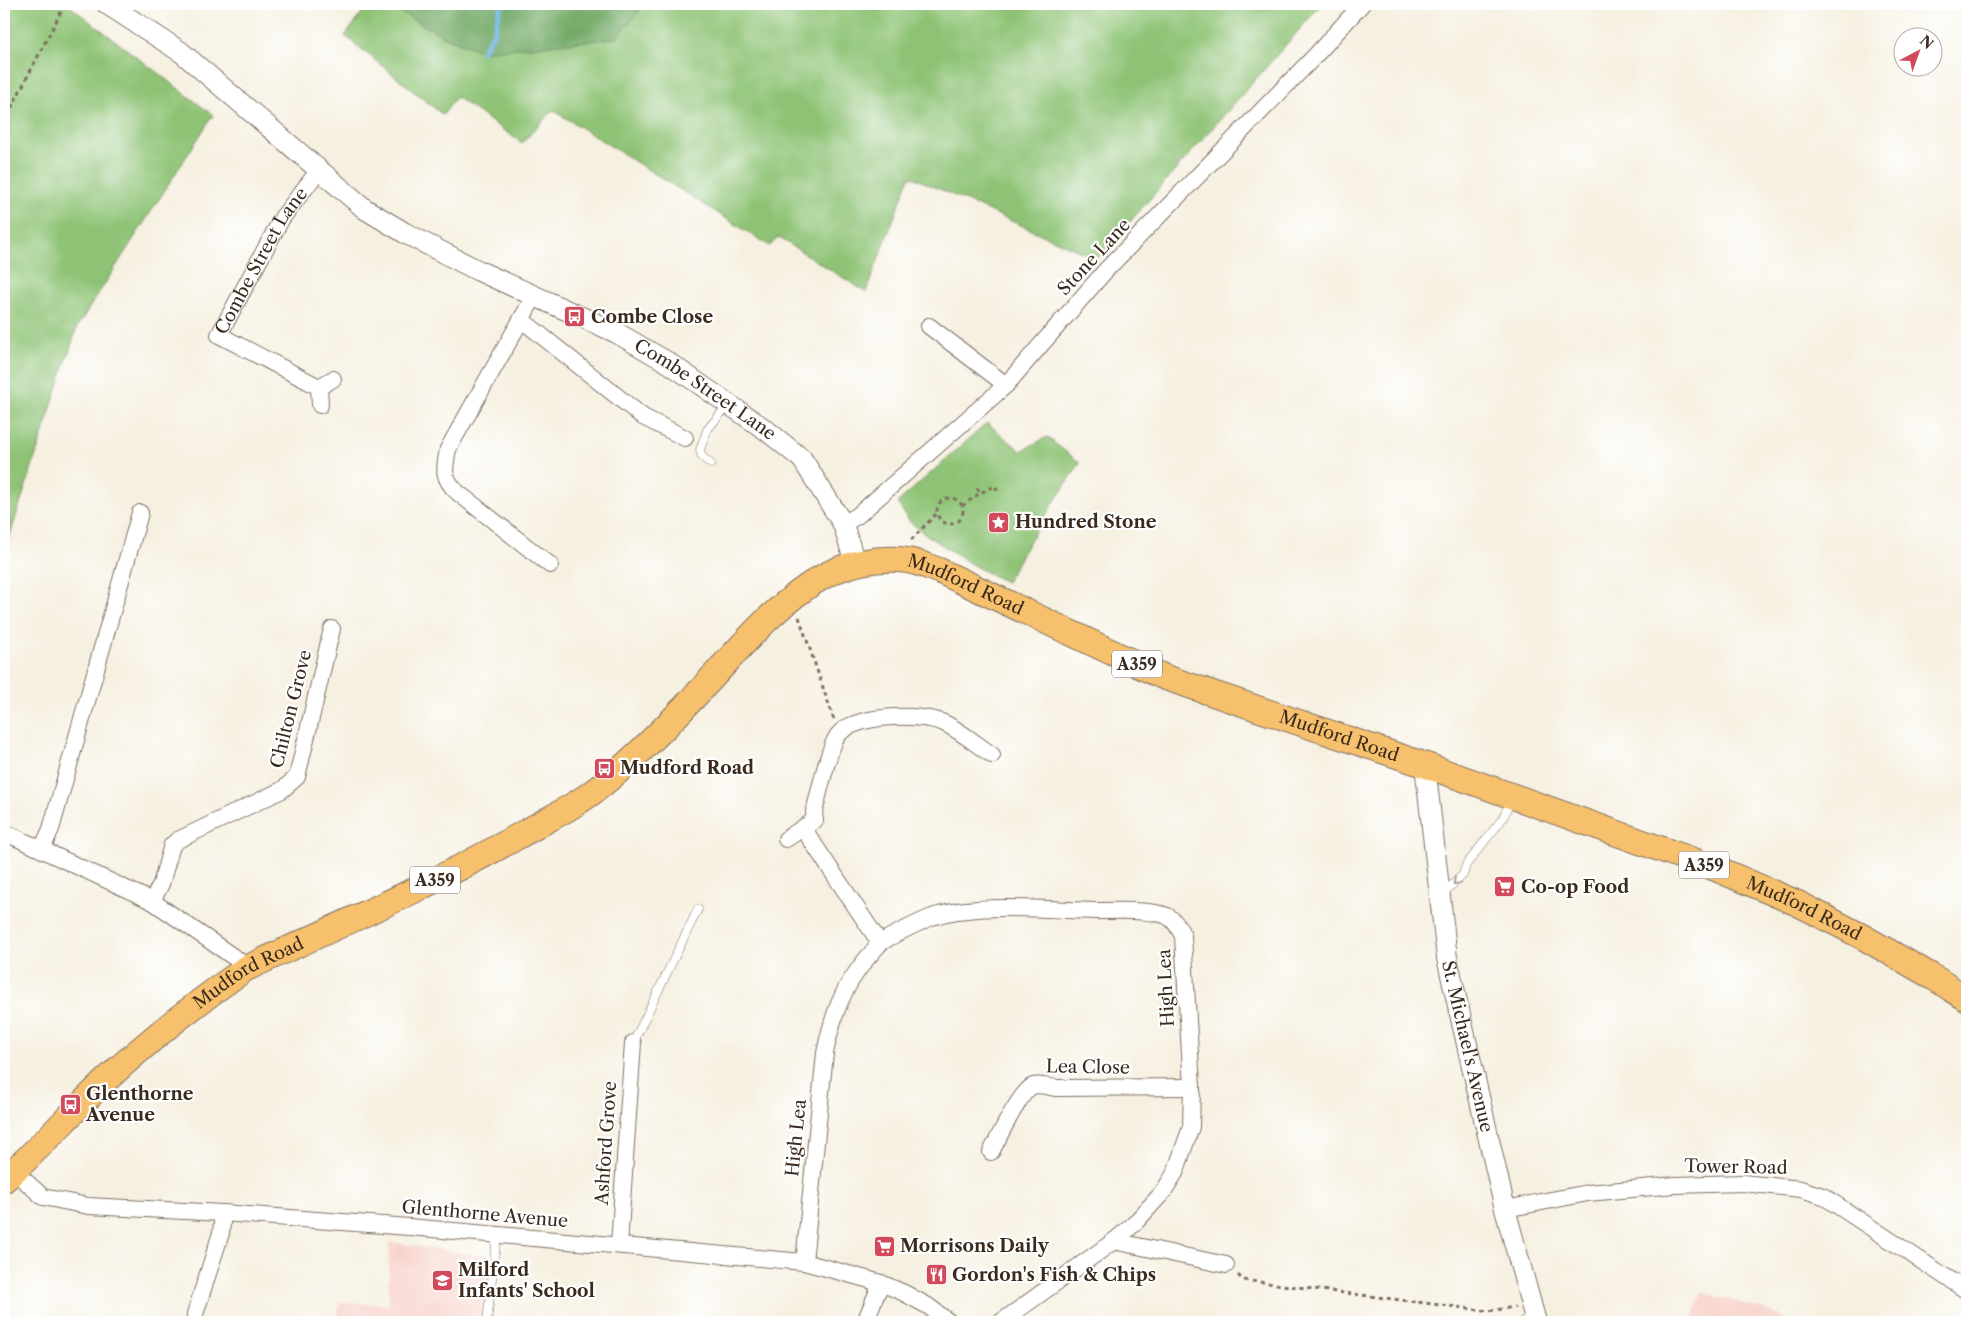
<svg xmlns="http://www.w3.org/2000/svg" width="1971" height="1326" viewBox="0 0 1971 1326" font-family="'Libre Caslon Text',serif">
  <rect width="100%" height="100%" fill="#fff"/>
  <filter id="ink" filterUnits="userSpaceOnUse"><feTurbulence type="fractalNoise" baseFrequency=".02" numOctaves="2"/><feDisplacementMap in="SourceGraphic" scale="10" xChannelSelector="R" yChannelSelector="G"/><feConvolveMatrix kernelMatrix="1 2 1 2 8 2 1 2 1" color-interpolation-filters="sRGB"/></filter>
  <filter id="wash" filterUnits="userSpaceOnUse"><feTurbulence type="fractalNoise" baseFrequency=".0096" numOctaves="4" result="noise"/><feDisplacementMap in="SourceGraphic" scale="20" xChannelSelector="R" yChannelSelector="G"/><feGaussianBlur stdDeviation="1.12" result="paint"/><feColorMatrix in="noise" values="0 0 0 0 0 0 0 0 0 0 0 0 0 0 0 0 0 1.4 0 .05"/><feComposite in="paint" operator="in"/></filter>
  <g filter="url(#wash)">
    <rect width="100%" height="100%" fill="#f6f0e0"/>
    <g fill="#f7d1c7">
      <path d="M389,1242L498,1258L491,1322H336L340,1302L389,1305Z"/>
      <path d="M1702,1292L1773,1312L1789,1322H1692Z"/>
    </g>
    <g fill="#8ec375" stroke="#64764a">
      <path d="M4,4H67L213,115L77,327L4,554Z"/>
      <path d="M358,4H1322L1097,259L910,176L866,292L778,237L770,246L553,110L522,143L456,97L443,115L345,36L364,10Z"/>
      <path d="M987,423L1021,451L1047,437L1080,463L1039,525L1006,582L976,567L928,536L910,522L897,503Z"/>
    </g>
    <path fill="#72a966" stroke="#566a42" d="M386,4H645L617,38L482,52L445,37Z"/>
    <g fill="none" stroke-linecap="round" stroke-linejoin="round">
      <path stroke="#71b7e8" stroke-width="5" d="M482,52L494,32L500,9L504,4"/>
    </g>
  </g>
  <g filter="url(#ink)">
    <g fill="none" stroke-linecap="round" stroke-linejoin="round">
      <defs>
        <g id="service">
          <path d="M711,464L702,457L700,450L707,430L728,405"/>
          <path d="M1441,895L1463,875L1466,865L1503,818L1512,798"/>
          <path d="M633,1043L698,909"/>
          <path d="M487,1322L497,1235"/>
          <path d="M1522,1322L1532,1314"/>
        </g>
        <g id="minor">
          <path d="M535,295L448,449C444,470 442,477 457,492L550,565"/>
          <path d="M522,320L643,417L685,438"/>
          <path d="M929,326L1006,385"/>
          <path id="s1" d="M319,387L219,335L282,218L319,170"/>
          <path d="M320,405L319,387L333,379"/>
          <path d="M843,524L857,516L1006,385L1106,270L1314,57L1362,4"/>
          <path d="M803,828L880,943"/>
          <path d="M4,832L152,901L238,960L245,969"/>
          <path d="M786,839L815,820L814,812C819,794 828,749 838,735C854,714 921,713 944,723C961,731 977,745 992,755"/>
          <path d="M42,849L51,829L140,513"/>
          <path d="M152,901L161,884L172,845L178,840L282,790L297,777L332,629"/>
          <path d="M991,1152C998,1139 1021,1090 1033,1086C1039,1084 1049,1087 1056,1088L1192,1087"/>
          <path d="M14,1171L43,1197L88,1206L223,1213L409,1227L804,1262L881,1283L904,1293L928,1306L949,1322"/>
          <path d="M1505,1209L1588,1193L1675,1185L1743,1183L1801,1189L1823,1196L1967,1291"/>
          <path d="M1114,1241L1226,1265"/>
          <path d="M619,1245L633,1043"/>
          <path d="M804,1262L825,1053C833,1014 842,988 868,957C872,953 876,947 881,943C888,937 922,921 932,917C974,902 1049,910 1095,911C1112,911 1151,909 1167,916C1175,920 1179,928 1183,936L1192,1087L1191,1127L1175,1173L1163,1192L1134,1224L1114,1241L1001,1322"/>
          <path d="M195,1322V1314L221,1233L223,1213"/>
          <path d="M865,1322L881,1283"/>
        </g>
        <g id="tertiary">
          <path id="s2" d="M107,4L181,52L365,209L405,233L479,271L617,333L669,363L766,430L802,459L843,524L855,563"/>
          <path id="s3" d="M1425,765L1447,958L1505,1209L1536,1322"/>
        </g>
        <g id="primary">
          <path id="s4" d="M4,1180C39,1149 71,1113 105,1081C149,1040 196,1003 245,969C335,927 428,887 515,838C544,821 577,806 603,784C636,757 667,726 696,695C736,653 773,605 824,576C848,563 877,557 904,560C916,561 929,567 940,571L1164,677L1425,765L1717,869L1799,904L1863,937L1933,977L1967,999"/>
        </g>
      </defs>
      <use href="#service" stroke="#7c6f62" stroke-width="9"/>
      <use href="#minor" stroke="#7c6f62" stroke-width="18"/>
      <use href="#tertiary" stroke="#7c6f62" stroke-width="22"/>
      <use href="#primary" stroke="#7c6f62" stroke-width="27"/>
      <g stroke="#7c6f62" stroke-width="3" stroke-dasharray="4 4" stroke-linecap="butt">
        <path d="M4,122L65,4"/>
        <path d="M977,488L980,493"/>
        <circle cx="950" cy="511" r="13"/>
        <path d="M962,506L980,493L995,486L999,493"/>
        <path d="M911,540L937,513"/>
        <path d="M799,617L834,720"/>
        <path d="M1238,1275L1243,1280L1488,1311L1515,1307"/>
      </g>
      <use href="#service" stroke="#fff" stroke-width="8"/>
      <use href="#minor" stroke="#fff" stroke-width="16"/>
      <use href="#tertiary" stroke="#fff" stroke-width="20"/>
      <use href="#primary" stroke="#f7c06c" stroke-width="25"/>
    </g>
    <defs><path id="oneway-chevron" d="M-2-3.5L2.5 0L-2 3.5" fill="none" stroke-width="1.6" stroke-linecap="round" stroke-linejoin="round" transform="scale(1.25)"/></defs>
    <use stroke="#a79f9a" href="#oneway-chevron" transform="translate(1456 882) rotate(138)"/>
  </g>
  <defs>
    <symbol id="bus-square" viewBox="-11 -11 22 22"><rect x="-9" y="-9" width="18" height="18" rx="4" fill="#d1495b" stroke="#fff"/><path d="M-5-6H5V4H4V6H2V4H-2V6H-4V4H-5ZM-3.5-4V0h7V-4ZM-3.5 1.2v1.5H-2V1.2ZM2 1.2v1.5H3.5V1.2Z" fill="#fff"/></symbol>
    <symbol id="sight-square" viewBox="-11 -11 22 22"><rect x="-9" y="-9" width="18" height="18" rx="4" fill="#d1495b" stroke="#fff"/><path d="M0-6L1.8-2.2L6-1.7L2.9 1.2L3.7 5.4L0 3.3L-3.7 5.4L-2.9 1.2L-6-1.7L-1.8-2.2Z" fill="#fff"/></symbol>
    <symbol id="supermarket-square" viewBox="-11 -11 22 22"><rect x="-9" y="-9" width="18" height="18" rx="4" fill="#d1495b" stroke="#fff"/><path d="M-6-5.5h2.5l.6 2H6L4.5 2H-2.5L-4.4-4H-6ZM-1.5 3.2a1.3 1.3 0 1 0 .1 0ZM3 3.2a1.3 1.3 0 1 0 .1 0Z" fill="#fff"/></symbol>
    <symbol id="restaurant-square" viewBox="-11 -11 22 22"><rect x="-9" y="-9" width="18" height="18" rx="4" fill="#d1495b" stroke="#fff"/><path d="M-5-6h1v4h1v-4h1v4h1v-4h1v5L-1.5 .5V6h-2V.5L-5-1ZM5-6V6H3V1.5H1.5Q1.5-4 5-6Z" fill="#fff"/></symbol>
    <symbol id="school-square" viewBox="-11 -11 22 22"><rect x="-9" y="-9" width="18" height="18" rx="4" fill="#d1495b" stroke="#fff"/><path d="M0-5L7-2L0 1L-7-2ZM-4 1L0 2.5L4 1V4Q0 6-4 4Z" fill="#fff"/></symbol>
  </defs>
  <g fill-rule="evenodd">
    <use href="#bus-square" x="562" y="304" width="25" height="25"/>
    <use href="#sight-square" x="986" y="510" width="25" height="25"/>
    <use href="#bus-square" x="592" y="756" width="25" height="25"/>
    <use href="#supermarket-square" x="1492" y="874" width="25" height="25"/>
    <use href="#bus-square" x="58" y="1092" width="25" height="25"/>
    <use href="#supermarket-square" x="872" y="1234" width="25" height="25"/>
    <use href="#restaurant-square" x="924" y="1262" width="25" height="25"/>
    <use href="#school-square" x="430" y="1268" width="25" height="25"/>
  </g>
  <g text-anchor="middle" stroke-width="4.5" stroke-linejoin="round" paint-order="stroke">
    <g fill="#fff" stroke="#766a62" stroke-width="1">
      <rect x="1112" y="650.5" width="50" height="27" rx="4"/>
      <rect x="1679" y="851.5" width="50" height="27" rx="4"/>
      <rect x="410" y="866.5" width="50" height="27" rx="4"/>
    </g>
    <g font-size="16" font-weight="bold" fill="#3b2a1e">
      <text x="1137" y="670">A359</text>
      <text x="1704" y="871">A359</text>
      <text x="435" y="886">A359</text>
    </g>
    <g font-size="18" fill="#3b2a1e" stroke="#fff">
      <text transform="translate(1094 257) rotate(-47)" y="6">Stone Lane</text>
      <text dy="6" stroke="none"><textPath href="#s1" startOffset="198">Combe Street Lane</textPath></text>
      <text dy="6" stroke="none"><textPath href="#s2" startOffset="716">Combe Street Lane</textPath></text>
      <text dy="6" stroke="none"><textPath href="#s4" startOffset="1178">Mudford Road</textPath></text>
      <text transform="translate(291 709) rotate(-76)" y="6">Chilton Grove</text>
      <text dy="6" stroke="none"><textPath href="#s4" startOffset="1582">Mudford Road</textPath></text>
      <text dy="6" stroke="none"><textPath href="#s4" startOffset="2078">Mudford Road</textPath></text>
      <text dy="6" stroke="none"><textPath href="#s4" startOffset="322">Mudford Road</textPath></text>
      <text transform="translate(1166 988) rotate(-93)" y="6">High Lea</text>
      <text dy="6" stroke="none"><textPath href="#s3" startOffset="285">St. Michael's Avenue</textPath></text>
      <text transform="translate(1088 1067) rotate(1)" y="6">Lea Close</text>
      <text transform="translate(796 1138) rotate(-84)" y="6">High Lea</text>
      <text transform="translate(606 1143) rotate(-86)" y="6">Ashford Grove</text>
      <text transform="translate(1736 1167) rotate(1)" y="6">Tower Road</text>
      <text transform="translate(485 1214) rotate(5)" y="6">Glenthorne Avenue</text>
    </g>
    <g font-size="18" font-weight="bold" fill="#3b2a1e" stroke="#fff" text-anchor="start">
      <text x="591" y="323">Combe Close</text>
      <text x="1015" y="528">Hundred Stone</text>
      <text x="620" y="774">Mudford Road</text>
      <text x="1521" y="893">Co-op Food</text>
      <text x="86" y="1100">Glenthorne<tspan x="86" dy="21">Avenue</tspan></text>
      <text x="900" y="1252">Morrisons Daily</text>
      <text x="458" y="1276">Milford<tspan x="458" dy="21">Infants' School</tspan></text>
      <text x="952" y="1281">Gordon's Fish &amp; Chips</text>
    </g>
  </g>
  <rect width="1971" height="1326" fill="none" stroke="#fff" stroke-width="20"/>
  <g transform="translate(1918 52) rotate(41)"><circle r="24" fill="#ffffff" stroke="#b1aaa5"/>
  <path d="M0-4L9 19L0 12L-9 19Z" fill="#d1495b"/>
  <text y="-8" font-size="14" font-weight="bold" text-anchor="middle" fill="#3b2a1e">N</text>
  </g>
</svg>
